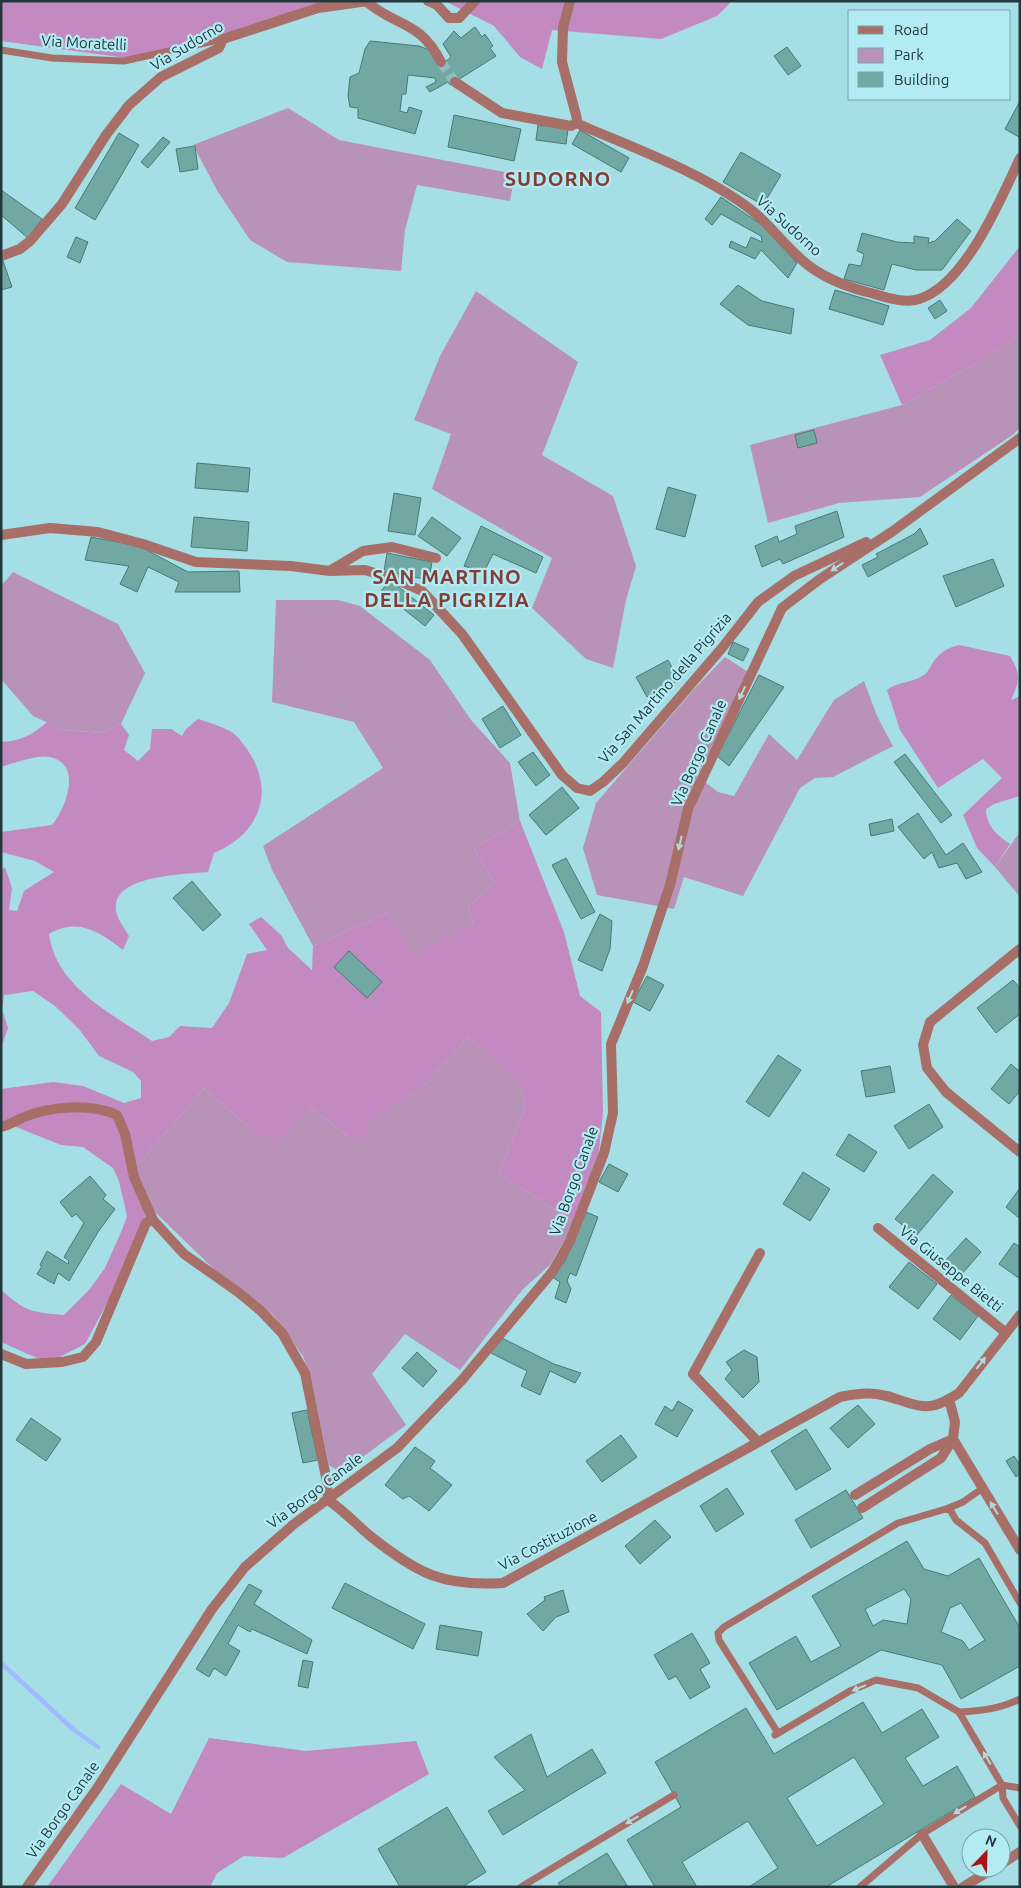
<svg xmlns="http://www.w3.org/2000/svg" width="1021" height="1888" viewBox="0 0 1021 1888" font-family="Ubuntu,sans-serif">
  <rect width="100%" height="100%" fill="#a6dee6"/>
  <g fill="#b992b8">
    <path d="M288,108L339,140L515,174L510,201L417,185L405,230L401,271L287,262L250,240L218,192L193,145Z"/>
    <path d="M476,291L578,362L542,455L613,496L636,566L626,600L613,668L586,659L532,608L552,558L432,489L451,434L414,420L440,356Z"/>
    <path d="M1020,334V427L1014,434L920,497L839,503L768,523L750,445L902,405L990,355Z"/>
    <path d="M13,572L118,624L145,673L121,724L102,733L64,730L33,716L1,679V586Z"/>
    <path d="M276,600H338L360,606L430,660L471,720L510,763L520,821L474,849L495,883L468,907L473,922L413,956L388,913L313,946L272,870L263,846L383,768L354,722L272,702Z"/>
    <path d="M725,657L748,672L697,776L718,792L734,796L769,734L797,760L834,700L864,681L877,716L893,746L833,777L815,778L800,788L743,896L684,877L674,909L597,895L583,848L596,803L695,688Z"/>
    <path d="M1020,832V897L995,867Z"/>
    <path d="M468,1037L522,1085L525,1108L499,1174L575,1222L550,1265L523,1289L460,1370L405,1334L372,1374L406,1425L341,1473L329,1465L311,1378L303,1356L273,1315L220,1275L156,1213L135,1168L204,1088L255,1132L309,1105L351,1139L367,1120L416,1094Z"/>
  </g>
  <g fill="#c389c1">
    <path d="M1,1H335L241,32L141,60L1,41Z"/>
    <path d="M445,1H732L717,16L661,39L552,30L542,69L520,57L494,26Z"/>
    <path d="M1020,246V334L990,355L902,405L880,355L930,340L971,308Z"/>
    <path d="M959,645L1010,656C1021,675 1020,680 1011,700L1020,696V796L994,804L986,809C986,826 998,836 1010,844L995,867L977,848L963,815L1002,778L983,759L938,788L900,730L887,690C899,681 912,683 924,675C928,672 928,670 931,666C937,654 947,648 959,645Z"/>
    <path d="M198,719C208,722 220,726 230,731C239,736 247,749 252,757C275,798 255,836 214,853L208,872C186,874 120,875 116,904C114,916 124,927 129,936L123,950C99,932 79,917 49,934C56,987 112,1014 152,1041L169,1037L180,1026L212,1028L229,1003L247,954L267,950L249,924L261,917L281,935L288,948L312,970L313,946L388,913L413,955L473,922L468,907L495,883L474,849L520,821L564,932L580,996L601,1012L603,1113L598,1159L575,1222L499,1174L525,1108L522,1086L468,1037L416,1094L368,1120L367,1136L351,1139L309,1105L279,1143L255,1132L204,1088L135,1168L156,1213L85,1344L48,1363L1,1342V1290C26,1312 31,1312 64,1315L90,1289L105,1268L122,1230L127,1216L119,1181L113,1168L83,1147L61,1145L1,1121V1089L53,1082L83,1086L124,1103L141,1098V1081L133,1072L99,1056L79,1029L55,1006L33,991L4,995L2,1010L8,1028L1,1048V870L5,867L12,888L9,910L17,911L24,891L54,872L35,861L1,852V832L52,825C66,808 83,764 50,757C39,754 13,763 1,767V742C21,741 32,735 47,722L64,730L102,733L121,724L129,735L124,750L138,761L150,749L152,729H171L182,736L186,729Z"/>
    <path d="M209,1738L306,1751L416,1741L429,1774L283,1858L244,1856L217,1873L210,1887H47L121,1784L171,1814Z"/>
  </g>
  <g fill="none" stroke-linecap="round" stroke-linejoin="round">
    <path stroke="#9fbafe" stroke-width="4.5" d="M1,1663L74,1730L98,1747"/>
  </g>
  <g fill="#72a8a3" stroke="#457b76" fill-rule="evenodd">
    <path d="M475,27L482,37L485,34L493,46L490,48L496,56L450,85L448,82L430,92L426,87L436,82L435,78L408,75L406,94H402L400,111L407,113L409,107L422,111L415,134L358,118V108L350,107L348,96L350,77L359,73L365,49L370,41L419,46L435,52L445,62L451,57L443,44L454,31L461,38Z"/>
    <path d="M787,47L801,66L788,75L774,56Z"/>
    <path d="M1020,101V136L1019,137L1005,129Z"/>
    <path d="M454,115L521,129L514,161L448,147Z"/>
    <path d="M538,125L568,129L566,144L536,140Z"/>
    <path d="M580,130L629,158L621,172L572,144Z"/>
    <path d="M119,133L139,145L95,220L75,208Z"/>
    <path d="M163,137L170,142L148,168L141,162Z"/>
    <path d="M195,146L198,169L180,172L176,149Z"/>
    <path d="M741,152L781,175L763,205L723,182Z"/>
    <path d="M1,190L42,219L28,238L1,215Z"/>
    <path d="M721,197L762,225L797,263L788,278L761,250L755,259L729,247L731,241L746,248L751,237L762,242L761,236L721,214L712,225L705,219Z"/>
    <path d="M957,219L971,231L942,270H916L892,264L884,290L844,279L849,264L861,266L864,254L857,251L862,233L897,242L914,243V236L929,238L928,243L935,241Z"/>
    <path d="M76,237L88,242L80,263L67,257Z"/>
    <path d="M2,258L12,287L1,290V259Z"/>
    <path d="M738,285L762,301L794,309L791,334L748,325L720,304Z"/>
    <path d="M835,290L889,306L883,325L829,309Z"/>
    <path d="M940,300L947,311L935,319L928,308Z"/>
    <path d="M814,430L817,443L798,448L795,435Z"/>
    <path d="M197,463L250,468L248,492L195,488Z"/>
    <path d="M668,487L696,495L685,537L656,529Z"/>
    <path d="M394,493L421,498L415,535L388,531Z"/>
    <path d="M837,511L844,537L783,564L780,559L762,567L755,546L777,536L779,542L797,534L795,526Z"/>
    <path d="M194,517L249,522L247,551L191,547Z"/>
    <path d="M432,517L461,538L447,556L418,536Z"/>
    <path d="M481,526L543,557L536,573L493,554L484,572L464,566Z"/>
    <path d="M920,528L928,544L868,577L862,565L878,557L876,554L914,534Z"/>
    <path d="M91,537L139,546L188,572L239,571L240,592H175L179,582L148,567L137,592L120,584L129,566L85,560Z"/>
    <path d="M387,553L432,562L429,580L384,571Z"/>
    <path d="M993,559L1004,586L956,607L943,576Z"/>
    <path d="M390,580L434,615L425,626L381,591Z"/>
    <path d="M733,642L749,649L743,661L728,654Z"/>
    <path d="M668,660L679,680L647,697L636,677Z"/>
    <path d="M759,675L784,687L729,766L717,756Z"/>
    <path d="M503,706L521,735L500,748L482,719Z"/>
    <path d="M533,752L550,775L536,786L518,762Z"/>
    <path d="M905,754L952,815L941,823L894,762Z"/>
    <path d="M562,787L579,808L546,835L529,815Z"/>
    <path d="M918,813L946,855L963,843L982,872L966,879L957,863L939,868L932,852L924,859L898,827Z"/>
    <path d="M892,819L894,831L871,836L869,824Z"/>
    <path d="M566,858L595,912L581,919L552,865Z"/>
    <path d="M192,881L221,915L203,931L173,898Z"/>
    <path d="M600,914L612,921L610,949L602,971L578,960Z"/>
    <path d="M349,951L382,982L367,998L334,967Z"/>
    <path d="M647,976L664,985L650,1011L633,1002Z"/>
    <path d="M1013,980L1020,988V1014L996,1033L977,1008Z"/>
    <path d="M778,1055L801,1070L769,1117L746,1102Z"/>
    <path d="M1011,1064L1020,1072V1091L1009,1104L991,1089Z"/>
    <path d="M890,1066L895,1092L866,1097L861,1071Z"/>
    <path d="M929,1104L943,1127L909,1149L894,1126Z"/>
    <path d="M849,1134L877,1152L864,1172L836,1155Z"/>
    <path d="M609,1164L628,1174L618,1192L599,1182Z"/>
    <path d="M803,1172L830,1189L810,1221L783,1204Z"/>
    <path d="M933,1174L953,1192L916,1236L895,1219Z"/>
    <path d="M90,1176L106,1195L103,1199L115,1209L98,1232L69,1281L58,1273L54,1284L37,1274L42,1266L40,1265L47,1251L68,1264L69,1261L64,1257L84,1223L76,1214L72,1217L60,1202Z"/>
    <path d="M1020,1188V1219L1006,1207Z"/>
    <path d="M586,1212L598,1217L576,1276L570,1273L567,1281L571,1289L566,1303L555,1298L560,1282L552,1277L565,1261Z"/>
    <path d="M966,1238L981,1252L962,1274L946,1260Z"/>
    <path d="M1014,1243L1020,1247V1279L999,1264Z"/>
    <path d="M909,1262L937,1284L918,1309L889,1287Z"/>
    <path d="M951,1295L978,1316L960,1340L933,1319Z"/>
    <path d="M502,1338L554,1364L581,1373L575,1383L550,1371L540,1395L521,1386L527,1371L489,1352Z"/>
    <path d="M744,1350L757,1357L759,1382L743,1398L725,1379L732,1370L726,1362Z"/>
    <path d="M417,1352L437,1371L423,1387L402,1368Z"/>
    <path d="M678,1401L693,1410L677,1437L655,1424L665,1406L672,1411Z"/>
    <path d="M858,1405L875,1424L848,1448L830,1428Z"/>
    <path d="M307,1410L318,1460L303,1463L292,1413Z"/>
    <path d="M31,1418L61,1439L46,1461L16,1440Z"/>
    <path d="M806,1429L831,1469L796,1490L771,1451Z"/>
    <path d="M621,1435L637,1457L602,1482L586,1461Z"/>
    <path d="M415,1447L435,1461L430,1468L452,1485L429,1511L409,1496L403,1499L385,1485Z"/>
    <path d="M1014,1456L1020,1465V1474L1016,1477L1006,1461Z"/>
    <path d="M727,1488L744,1514L716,1532L700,1506Z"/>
    <path d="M846,1490L863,1518L811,1548L795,1520Z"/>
    <path d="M655,1520L671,1537L640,1564L625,1546Z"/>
    <path d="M907,1541L924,1569L948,1576L979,1558L1020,1628V1666L961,1699L942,1665L881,1650L777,1710L749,1663L796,1636L811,1662L841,1646L812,1596ZM904,1589L911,1599L907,1624L883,1620L873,1626L865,1609ZM961,1603L985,1640L969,1650L963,1641L941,1632L950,1608Z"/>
    <path d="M345,1583L425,1624L413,1649L332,1608Z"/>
    <path d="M249,1584L262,1591L254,1604L312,1640L307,1654L252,1629L250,1632L238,1625L228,1644L240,1651L226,1676L214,1668L209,1677L196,1669Z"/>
    <path d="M563,1590L569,1612L556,1617L543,1631L527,1614L545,1600L544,1597Z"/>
    <path d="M440,1625L482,1632L478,1656L436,1649Z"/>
    <path d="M692,1633L710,1663L700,1669L710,1687L690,1699L676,1676L669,1680L654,1655Z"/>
    <path d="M303,1660L313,1662L308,1688L298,1686Z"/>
    <path d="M863,1702L882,1733L922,1709L939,1737L905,1758L923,1786L957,1766L975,1797L826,1887H749L778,1868L748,1821L682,1862L697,1887H655L627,1840L681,1807L655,1762L746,1708L774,1754ZM854,1757L884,1804L817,1846L787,1798Z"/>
    <path d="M531,1734L547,1777L592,1749L606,1773L503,1835L488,1811L525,1790L494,1757Z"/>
    <path d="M447,1807L486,1872L462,1887H400L378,1849Z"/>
    <path d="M607,1853L628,1887H561L558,1883Z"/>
  </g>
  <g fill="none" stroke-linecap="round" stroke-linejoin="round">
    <path stroke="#8cbdc4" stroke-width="10" stroke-dasharray="10 5" stroke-linecap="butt" d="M441,62L455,82"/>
    <g stroke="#a76f68" stroke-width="7">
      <path d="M1,50L52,58L124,61L223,39"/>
      <path d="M949,1508L963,1502L983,1488"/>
      <path d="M959,1712C980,1711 1000,1709 1020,1699"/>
      <path d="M778,1733L719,1640L718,1633L724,1627L898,1523L949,1508L956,1520L985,1543L1020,1603"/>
      <path d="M775,1735L850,1691L876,1680L918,1688L959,1712L1002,1785L1020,1788"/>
      <path d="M521,1887L674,1795"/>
      <path d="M860,1887L922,1834L1002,1785L1003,1798L1020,1826"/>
    </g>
    <g stroke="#a76f68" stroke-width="10">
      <path d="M428,1L437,5L449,18H459L475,1"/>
      <path d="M570,1L563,28L562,62L577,119L576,123"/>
      <path d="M367,2C396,27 420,20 441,62"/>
      <path d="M455,82L502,113L571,126L576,123C633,148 707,174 755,213C775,230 790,253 812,268C829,280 851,288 871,293C885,297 905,304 919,299C965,285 1001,199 1020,158"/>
      <path d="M1,256L20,249L30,241L62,204L106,135L129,105L161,77L219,48L223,39L318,8L368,1"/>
      <path d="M1,535L50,528L98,532L143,544L196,562L291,566L330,571L365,570L395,579L422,591L462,634L562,775L577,788L590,791L603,782L623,763L722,648L758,602L794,576L866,542"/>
      <path d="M331,570L363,551L392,547L436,558"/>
      <path d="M1020,949L930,1022L923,1045L927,1068L946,1092L1020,1152"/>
      <path d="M1,1127C9,1125 15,1121 22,1118C50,1106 89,1103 117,1115L125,1134L134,1177L153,1220"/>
      <path d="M878,1228L1006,1333"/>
      <path d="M1,1354L26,1364L62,1362L83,1357L96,1342L146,1223L153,1220L184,1254L238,1292L261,1311L282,1333L305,1373L327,1482L328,1500"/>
      <path d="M949,1399L955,1422L953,1439L1020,1550"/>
      <path d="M758,1442L693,1374L760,1253"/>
      <path d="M855,1495L930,1449L953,1439L941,1458L862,1508"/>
      <path d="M328,1500C343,1510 355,1523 369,1535C416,1573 443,1587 503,1583L840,1397C855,1394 868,1392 882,1395C899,1398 919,1410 935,1405C944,1403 952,1397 959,1393L1020,1315"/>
      <path d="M922,1834L954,1887"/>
      <path d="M1001,1864L1020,1852"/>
      <path d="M27,1887L98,1787L212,1609L245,1567L294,1524L397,1448L462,1380L553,1271L570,1241L604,1153L613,1113L611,1044L643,966L670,885L688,809L782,608L820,579L893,531L1020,438"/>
      <path d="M963,1887L994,1868"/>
    </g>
  </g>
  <defs><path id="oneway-solid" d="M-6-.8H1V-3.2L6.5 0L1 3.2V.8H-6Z" transform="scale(1.25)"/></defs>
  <g fill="#b1d8de">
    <use href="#oneway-solid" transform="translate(837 567) rotate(147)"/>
    <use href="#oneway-solid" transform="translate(742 693) rotate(115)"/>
    <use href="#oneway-solid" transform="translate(680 843) rotate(103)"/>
    <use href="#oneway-solid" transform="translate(630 997) rotate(113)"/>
    <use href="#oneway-solid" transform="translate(981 1363) rotate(-52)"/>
    <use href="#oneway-solid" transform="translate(994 1508) rotate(-121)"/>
    <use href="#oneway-solid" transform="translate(859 1688) rotate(157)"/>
    <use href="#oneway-solid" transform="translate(987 1758) rotate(-120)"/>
    <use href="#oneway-solid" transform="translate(960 1810) rotate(149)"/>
    <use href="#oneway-solid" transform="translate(632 1820) rotate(149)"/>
  </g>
  <g text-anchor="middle" stroke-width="4.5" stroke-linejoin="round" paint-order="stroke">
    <g font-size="15" fill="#22383c" stroke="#b3ebf3">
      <text transform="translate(84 43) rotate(3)" y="5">Via Moratelli</text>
      <text transform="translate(187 46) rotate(-31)" y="5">Via Sudorno</text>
      <text transform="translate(789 226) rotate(42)" y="5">Via Sudorno</text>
      <text transform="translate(665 688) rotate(-49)" y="5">Via San Martino della Pigrizia</text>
      <text transform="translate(699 753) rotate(-66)" y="5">Via Borgo Canale</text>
      <text transform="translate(574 1181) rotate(-70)" y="5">Via Borgo Canale</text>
      <text transform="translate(951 1269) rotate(39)" y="5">Via Giuseppe Bietti</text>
      <text transform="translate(315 1491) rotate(-37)" y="5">Via Borgo Canale</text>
      <text transform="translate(548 1541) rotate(-28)" y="5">Via Costituzione</text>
      <text transform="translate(63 1810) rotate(-55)" y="5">Via Borgo Canale</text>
    </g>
    <g font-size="20" font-weight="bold" letter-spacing="1" fill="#843d36" stroke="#b3ebf3">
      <text x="558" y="186">SUDORNO</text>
      <text x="447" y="584">SAN MARTINO<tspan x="447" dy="23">DELLA PIGRIZIA</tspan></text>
    </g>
  </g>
  <rect width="1021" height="1888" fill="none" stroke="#22383c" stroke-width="5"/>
  <rect x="848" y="10" width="162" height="90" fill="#b3ebf3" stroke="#79a3aa"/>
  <rect x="858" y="26" width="25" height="8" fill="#a76f68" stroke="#79a3aa"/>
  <text x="894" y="35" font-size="15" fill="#22383c">Road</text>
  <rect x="858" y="48" width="25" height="15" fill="#b992b8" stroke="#79a3aa"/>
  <text x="894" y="60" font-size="15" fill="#22383c">Park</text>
  <rect x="858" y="72" width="25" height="15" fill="#72a8a3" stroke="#79a3aa"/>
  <text x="894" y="85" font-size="15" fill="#22383c">Building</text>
  <g transform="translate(986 1853) rotate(23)"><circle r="24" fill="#b3ebf3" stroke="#79a3aa"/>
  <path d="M0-4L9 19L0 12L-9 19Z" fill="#a81315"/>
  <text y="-8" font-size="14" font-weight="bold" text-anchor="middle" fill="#22383c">N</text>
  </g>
</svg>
